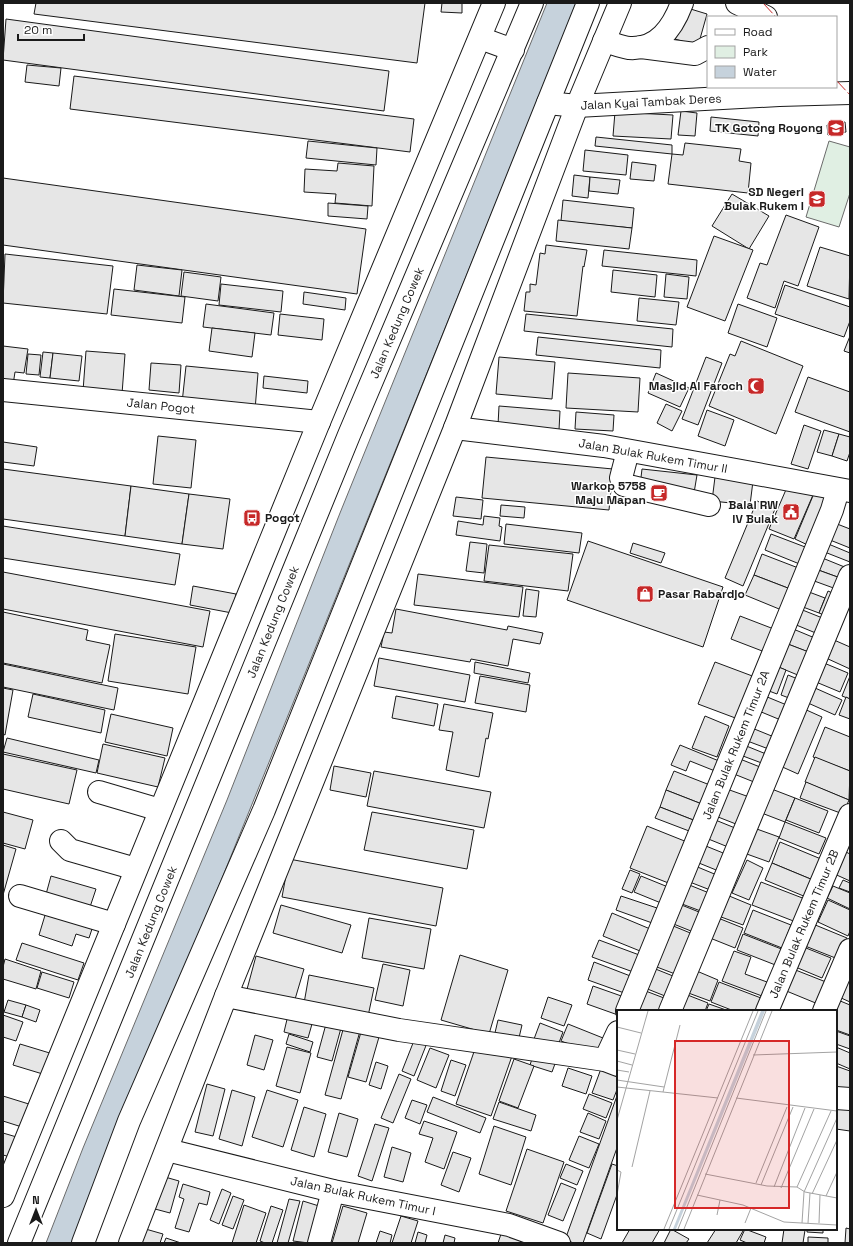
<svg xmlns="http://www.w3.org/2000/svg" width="853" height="1246" viewBox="0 0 853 1246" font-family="'Space Grotesk',sans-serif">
  <rect width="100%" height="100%" fill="#fff"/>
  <path fill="#e0efe3" stroke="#6a6a6a" d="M829,141L850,147V193L839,227L806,217Z"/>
  <path fill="#c6d2dc" stroke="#6a6a6a" d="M547,3H577L74,1243H46L83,1148L227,800L340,513Z"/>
  <g fill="#e6e6e6" stroke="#1a1a1a">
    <path d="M36,3H425L417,63L34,14Z"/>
    <path d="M442,3H462V13L441,12Z"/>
    <path d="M684,7L707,14L698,46L675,39Z"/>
    <path d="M6,19L389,71L384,111L3,60Z"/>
    <path d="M27,65L61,68L59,86L25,82Z"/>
    <path d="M74,76L414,119L410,152L70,109Z"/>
    <path d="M681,111L697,113L695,136L678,135Z"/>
    <path d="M615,112L673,115L671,139L613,136Z"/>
    <path d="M711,117L759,122L758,136L710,131Z"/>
    <path d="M845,122L846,132L828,135L827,125Z"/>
    <path d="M596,137L672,145V154L595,146Z"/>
    <path d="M308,141L377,148L376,165L306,158Z"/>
    <path d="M685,143L741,149L739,161L751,163L748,193L668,184L672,154L683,155Z"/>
    <path d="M585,150L628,155L626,175L583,171Z"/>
    <path d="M632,162L656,165L654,181L630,179Z"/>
    <path d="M338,163L374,166L372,206L335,203L336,194L304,192L305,169L337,171Z"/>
    <path d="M574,175L590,177L588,198L572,196Z"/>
    <path d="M590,177L620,180L618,194L589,191Z"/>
    <path d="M3,178L366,229L357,294L3,245Z"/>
    <path d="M732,194L769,216L749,249L712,226Z"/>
    <path d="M563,200L634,208L632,228L561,221Z"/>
    <path d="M328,203L368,206L367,219L328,216Z"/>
    <path d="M786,215L819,227L798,286L784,281L775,308L747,298L760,263L767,265Z"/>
    <path d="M558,220L632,228L629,249L556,241Z"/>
    <path d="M714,236L753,250L725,321L687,307Z"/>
    <path d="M546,245L587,250L584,267L583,266L577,316L524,311L526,292H530V284L536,285L540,253L545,254Z"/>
    <path d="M820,247L850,256L849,299L807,286Z"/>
    <path d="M604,250L697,260L696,276L602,266Z"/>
    <path d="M5,254L113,266L107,314L3,303Z"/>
    <path d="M137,265L182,270L179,296L134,290Z"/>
    <path d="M613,270L657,275L655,297L611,292Z"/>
    <path d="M184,272L221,277L218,301L181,296Z"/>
    <path d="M666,274L689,277L687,299L664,297Z"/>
    <path d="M221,284L283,291L281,312L219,305Z"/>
    <path d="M785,285L850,307V321L844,337L775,314Z"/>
    <path d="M114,289L185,297L182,323L111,315Z"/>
    <path d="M304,292L346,298L345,310L303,304Z"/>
    <path d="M639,298L679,302L676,325L637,321Z"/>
    <path d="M206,304L274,313L271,335L203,327Z"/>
    <path d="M738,304L777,318L767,347L728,333Z"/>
    <path d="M280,314L324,319L322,340L278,335Z"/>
    <path d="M526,314L673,329L672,347L524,331Z"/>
    <path d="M212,328L255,333L252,357L209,351Z"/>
    <path d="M850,336V353L844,351Z"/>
    <path d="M538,337L661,350L660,368L536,355Z"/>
    <path d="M741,341L803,366L776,434L709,406L730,354L735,356Z"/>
    <path d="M3,346L28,349L24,373L15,372L13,385L3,384Z"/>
    <path d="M86,351L125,354L122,394L83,391Z"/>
    <path d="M43,352L53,353L50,378L40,377Z"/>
    <path d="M53,353L82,356L79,381L50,378Z"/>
    <path d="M28,354L41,355L39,375L26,374Z"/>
    <path d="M499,357L555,362L552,399L496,394Z"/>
    <path d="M706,357L722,363L698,425L682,419Z"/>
    <path d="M151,363L181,365L179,393L149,390Z"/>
    <path d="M186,366L258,373L255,410L182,403Z"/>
    <path d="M568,373L640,378L638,412L566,408Z"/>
    <path d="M656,373L689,388L680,407L648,393Z"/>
    <path d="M264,376L308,381L307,393L263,388Z"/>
    <path d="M808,377L850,392V432L795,412Z"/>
    <path d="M666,404L682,411L672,431L657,423Z"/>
    <path d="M499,406L560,411L559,430L498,425Z"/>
    <path d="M707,410L734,420L725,446L698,436Z"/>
    <path d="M576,412L614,415L613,431L575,429Z"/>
    <path d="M804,425L821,431L808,469L791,464Z"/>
    <path d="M824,430L839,434L832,456L817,452Z"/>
    <path d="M839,434L850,437V452L847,461L832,456Z"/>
    <path d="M158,436L196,440L191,488L153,484Z"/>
    <path d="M3,442L37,447L34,466L3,462Z"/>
    <path d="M486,457L613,469L609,510L482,498Z"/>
    <path d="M3,469L131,486L125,536L3,519Z"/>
    <path d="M642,469L697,475L694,493L640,486Z"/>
    <path d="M715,477L753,481L750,505L712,501Z"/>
    <path d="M788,485L813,495L794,539L769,529Z"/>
    <path d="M131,486L189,494L182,544L125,536Z"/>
    <path d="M815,491L833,499L812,547L795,539Z"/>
    <path d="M189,494L230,499L223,549L182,544Z"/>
    <path d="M456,497L483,500L481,519L453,516Z"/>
    <path d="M757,501L775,509L743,586L725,578Z"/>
    <path d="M501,505L525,507L524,518L500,516Z"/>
    <path d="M484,516L500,518L499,526L502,527L500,541L456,535L458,521L483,525Z"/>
    <path d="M832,522L850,529V548L825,538Z"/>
    <path d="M506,524L582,533L579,553L504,544Z"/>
    <path d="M3,526L180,554L175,585L3,558Z"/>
    <path d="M771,534L813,550L807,567L765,550Z"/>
    <path d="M588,541L723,587L703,647L567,600Z"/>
    <path d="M470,542L487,544L484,573L466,571Z"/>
    <path d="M633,543L665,553L661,563L630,553Z"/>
    <path d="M826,543L850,553V562L822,551Z"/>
    <path d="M489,545L573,554L568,591L484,581Z"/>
    <path d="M762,554L801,569L793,590L754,575Z"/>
    <path d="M815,555L847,568L843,579L810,567Z"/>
    <path d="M810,567L843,579L839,590L806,578Z"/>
    <path d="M3,572L210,611L203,647L3,609Z"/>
    <path d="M418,574L523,587L519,617L414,605Z"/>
    <path d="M754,575L793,590L784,611L745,595Z"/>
    <path d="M193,586L236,594L232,613L190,605Z"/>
    <path d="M526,589L539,591L536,617L523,616Z"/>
    <path d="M801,589L825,598L819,613L795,604Z"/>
    <path d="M828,591L839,596L831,618L819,613Z"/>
    <path d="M795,607L830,621L823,636L789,622Z"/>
    <path d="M396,609L507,630L508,626L543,633L540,644L513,639L508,666L471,659L470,662L381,647L384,632L392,633Z"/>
    <path d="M3,612L88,630L86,640L110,645L102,683L3,663Z"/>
    <path d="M740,616L779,631L770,654L731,639Z"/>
    <path d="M786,626L822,641L816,655L780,641Z"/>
    <path d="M115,634L196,647L188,694L108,681Z"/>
    <path d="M834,640L850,647V669L826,658Z"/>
    <path d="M780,641L814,654L805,678L771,664Z"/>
    <path d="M379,658L470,675L465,702L374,686Z"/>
    <path d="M475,662L530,673L528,683L474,673Z"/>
    <path d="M715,662L755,677L738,719L698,704Z"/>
    <path d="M824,663L848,673L840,692L816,682Z"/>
    <path d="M3,664L118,688L114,710L3,687Z"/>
    <path d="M771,664L786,670L777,694L761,688Z"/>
    <path d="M788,675L805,682L797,701L781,695Z"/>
    <path d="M480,676L530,685L526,712L475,703Z"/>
    <path d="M850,676V699L842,696Z"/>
    <path d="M3,688L13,690L5,735L3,734Z"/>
    <path d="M815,688L842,700L835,715L808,703Z"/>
    <path d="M33,694L105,710L101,733L28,717Z"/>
    <path d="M760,694L794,708L788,723L754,709Z"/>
    <path d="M396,696L438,704L434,726L392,718Z"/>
    <path d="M846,697L850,699V719L839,715Z"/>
    <path d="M444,704L493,713L488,739L486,738L479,777L446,770L453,732L439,730Z"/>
    <path d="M802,708L822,717L798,774L778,765Z"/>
    <path d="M111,714L173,728L167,756L105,742Z"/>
    <path d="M705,716L729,726L717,757L692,748Z"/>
    <path d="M747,726L779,739L774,751L742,739Z"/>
    <path d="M825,727L850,737V771L813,757Z"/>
    <path d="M7,738L99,760L96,773L3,752Z"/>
    <path d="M739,743L771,756L767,765L735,753Z"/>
    <path d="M103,744L165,758L158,787L97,773Z"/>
    <path d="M680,745L719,761L715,771L690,761L686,771L671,765Z"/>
    <path d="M3,754L77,770L69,804L3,789Z"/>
    <path d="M735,757L765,769L759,784L729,772Z"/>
    <path d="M815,757L850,771L849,800L805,782Z"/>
    <path d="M334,766L371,773L366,797L330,790Z"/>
    <path d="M374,771L491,792L484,828L367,806Z"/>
    <path d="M674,771L715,787L707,806L666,790Z"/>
    <path d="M806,782L849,800L843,814L800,798Z"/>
    <path d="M724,788L752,798L741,826L713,815Z"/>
    <path d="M769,788L795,798L785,822L759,812Z"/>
    <path d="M666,790L707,806L701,823L660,807Z"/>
    <path d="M795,798L828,811L819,833L786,820Z"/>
    <path d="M660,807L701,823L697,834L655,818Z"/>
    <path d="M3,812L33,820L25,849L3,843Z"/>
    <path d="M372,812L474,830L467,869L364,850Z"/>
    <path d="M708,817L740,830L733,849L701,836Z"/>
    <path d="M785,822L826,838L819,854L779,838Z"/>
    <path d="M647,826L687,842L671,884L630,868Z"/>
    <path d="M754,828L779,837L769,862L744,853Z"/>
    <path d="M696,842L733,857L726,874L689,859Z"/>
    <path d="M780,842L821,859L813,880L772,863Z"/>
    <path d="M3,845L16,849L3,895Z"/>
    <path d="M840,849L850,854V881L830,872Z"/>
    <path d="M289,859L443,888L436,926L282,897Z"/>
    <path d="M747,860L763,868L749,900L732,893Z"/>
    <path d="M688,863L724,878L718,893L682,879Z"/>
    <path d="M772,863L813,880L806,897L765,880Z"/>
    <path d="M630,870L640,874L632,893L622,889Z"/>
    <path d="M51,876L96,889L89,910L45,898Z"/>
    <path d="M641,876L668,887L661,903L634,892Z"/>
    <path d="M843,880L850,883V892L839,888Z"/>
    <path d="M682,882L714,895L706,913L674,901Z"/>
    <path d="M761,882L805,899L796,922L752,905Z"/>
    <path d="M833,886L850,893V909L827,898Z"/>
    <path d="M722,893L751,905L743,925L713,914Z"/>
    <path d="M621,896L660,909L655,924L616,910Z"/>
    <path d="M828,900L850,910V931L848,936L818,922Z"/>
    <path d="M674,902L709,916L701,935L666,921Z"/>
    <path d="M281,905L351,925L342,953L273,933Z"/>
    <path d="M753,910L791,925L782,948L744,933Z"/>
    <path d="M46,912L93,926L89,938L76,934L72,946L39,935Z"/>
    <path d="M612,913L655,931L645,953L603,936Z"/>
    <path d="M713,916L743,928L735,948L705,936Z"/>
    <path d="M369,918L431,929L424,969L362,958Z"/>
    <path d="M808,922L847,938L838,959L800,944Z"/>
    <path d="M666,923L700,937L683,977L649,964Z"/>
    <path d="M743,934L784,950L778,966L737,950Z"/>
    <path d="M599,940L642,956L636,973L592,957Z"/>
    <path d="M22,943L84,963L78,980L16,960Z"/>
    <path d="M801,946L831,958L822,978L793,966Z"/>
    <path d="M734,951L751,957L745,974L767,982L762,996L722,981Z"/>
    <path d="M460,955L508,970L489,1034L441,1020Z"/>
    <path d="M256,956L304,969L293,1006L246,993Z"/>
    <path d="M5,959L41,971L36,989L3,979V967Z"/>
    <path d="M594,962L633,977L627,994L588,980Z"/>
    <path d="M383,964L410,970L403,1006L375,1000Z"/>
    <path d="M648,966L683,980L675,1000L640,986Z"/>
    <path d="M692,969L718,980L710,1001L683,991Z"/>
    <path d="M793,969L826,982L818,1004L784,990Z"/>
    <path d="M850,970V1002L839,997Z"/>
    <path d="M42,972L74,982L69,998L37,988Z"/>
    <path d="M309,975L374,988L367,1021L303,1009Z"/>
    <path d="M719,982L761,998L755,1011H734L711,1002Z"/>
    <path d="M593,986L627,998L618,1015L587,1004Z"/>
    <path d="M643,990L664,998L659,1011H635Z"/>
    <path d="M685,994L708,1003L705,1011H678Z"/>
    <path d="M548,997L572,1005L564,1026L541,1018Z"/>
    <path d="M833,998L850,1005V1035L836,1030V1011H828Z"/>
    <path d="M8,1000L26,1005L22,1017L4,1012Z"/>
    <path d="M709,1004L729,1011H706Z"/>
    <path d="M26,1005L40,1010L36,1022L22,1017Z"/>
    <path d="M289,1011L314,1017L308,1038L284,1032Z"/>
    <path d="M3,1015L23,1022L16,1041L3,1037Z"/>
    <path d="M498,1020L522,1025L518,1042L494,1037Z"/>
    <path d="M540,1023L563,1032L557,1048L534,1039Z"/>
    <path d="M326,1024L341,1028L332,1061L317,1057Z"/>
    <path d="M568,1024L608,1040L601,1056L561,1041Z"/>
    <path d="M344,1026L360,1031L341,1099L325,1095Z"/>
    <path d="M836,1031L850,1036V1049L836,1044Z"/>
    <path d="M361,1032L379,1037L366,1082L348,1077Z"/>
    <path d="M289,1034L313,1042L310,1052L286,1044Z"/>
    <path d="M255,1035L273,1040L264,1070L247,1065Z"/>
    <path d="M415,1038L427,1043L414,1076L402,1071Z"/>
    <path d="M477,1043L512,1056L491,1116L456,1104Z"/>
    <path d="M20,1044L53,1054L46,1075L13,1065Z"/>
    <path d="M287,1047L311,1053L300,1093L276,1086Z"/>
    <path d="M836,1047L850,1053V1069L836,1063Z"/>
    <path d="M430,1048L449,1055L436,1088L417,1080Z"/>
    <path d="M534,1053L556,1061L552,1072L530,1065Z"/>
    <path d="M514,1059L534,1066L518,1108L499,1101Z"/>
    <path d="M451,1060L466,1065L455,1096L441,1091Z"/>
    <path d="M376,1062L388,1066L381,1089L369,1085Z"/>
    <path d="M602,1066L618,1072V1087L613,1100L592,1093Z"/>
    <path d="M836,1066L850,1071V1096L836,1090Z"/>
    <path d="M568,1068L592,1076L586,1094L562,1086Z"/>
    <path d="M399,1074L411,1079L393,1123L381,1118Z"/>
    <path d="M207,1084L225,1089L213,1136L195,1132Z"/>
    <path d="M232,1090L255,1097L242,1146L219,1139Z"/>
    <path d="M267,1090L298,1100L283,1147L252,1137Z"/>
    <path d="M618,1093V1145L583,1243H574L565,1240Z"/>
    <path d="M589,1094L612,1103L606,1118L583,1109Z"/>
    <path d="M3,1096L32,1105L25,1128L3,1121Z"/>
    <path d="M433,1097L486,1118L480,1133L427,1112Z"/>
    <path d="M412,1100L427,1105L420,1124L405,1118Z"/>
    <path d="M837,1101L850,1103V1131L836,1129Z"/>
    <path d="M499,1102L536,1115L531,1131L493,1119Z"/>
    <path d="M304,1107L326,1114L314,1157L291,1150Z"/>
    <path d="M339,1113L358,1119L347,1157L328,1152Z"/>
    <path d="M588,1113L606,1121L599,1139L580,1132Z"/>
    <path d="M424,1121L457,1132L444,1169L425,1162L433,1138L419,1134Z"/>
    <path d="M375,1124L389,1128L372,1181L358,1176Z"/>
    <path d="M494,1126L526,1137L511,1185L479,1174Z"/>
    <path d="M3,1133L20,1138L14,1158L3,1155Z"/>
    <path d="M579,1136L599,1144L589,1168L569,1160Z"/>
    <path d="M392,1147L411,1153L403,1182L384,1177Z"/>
    <path d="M527,1149L564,1162L543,1223L506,1211Z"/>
    <path d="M453,1152L471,1158L459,1192L441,1185Z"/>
    <path d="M566,1164L583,1171L577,1185L560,1178Z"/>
    <path d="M612,1164L618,1166V1192L601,1239L587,1233Z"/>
    <path d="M165,1177L179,1181L170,1213L155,1209Z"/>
    <path d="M561,1183L576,1189L563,1221L548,1215Z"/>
    <path d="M183,1184L210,1192L207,1205L199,1203L189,1232L175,1228L184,1199L179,1197Z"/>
    <path d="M222,1189L231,1193L219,1224L210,1220Z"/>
    <path d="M233,1196L244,1200L233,1229L222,1225Z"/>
    <path d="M289,1199L300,1201L288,1243H277Z"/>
    <path d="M303,1201L319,1206L309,1243L293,1241Z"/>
    <path d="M244,1205L266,1213L256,1243H232Z"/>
    <path d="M271,1206L283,1210L272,1243H265L260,1241Z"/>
    <path d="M343,1206L367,1213L358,1243H332Z"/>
    <path d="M401,1216L418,1221L411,1243H392Z"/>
    <path d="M142,1228L163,1234L160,1243H137Z"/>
    <path d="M846,1228L850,1229V1243H845Z"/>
    <path d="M630,1229H660L652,1243H622Z"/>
    <path d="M671,1229L689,1239L686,1243H664Z"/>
    <path d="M716,1229H740L743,1231L736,1243H707Z"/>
    <path d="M745,1229L766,1237L764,1243H747L740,1240Z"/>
    <path d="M784,1229L805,1230L803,1243H782Z"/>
    <path d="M807,1229H823V1233L807,1232Z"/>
    <path d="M380,1231L392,1235L390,1243H376Z"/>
    <path d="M502,1231L522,1236L520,1243H498Z"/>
    <path d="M418,1232L427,1235L425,1243H415Z"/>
    <path d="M445,1235L455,1238L454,1243H443Z"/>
    <path d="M808,1237L828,1238V1243H808Z"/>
    <path d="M166,1238L181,1243H164Z"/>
  </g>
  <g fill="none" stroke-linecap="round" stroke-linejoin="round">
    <defs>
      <g id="minor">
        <path d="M737,3L766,17"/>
        <path d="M604,41C612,43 621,47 629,48C658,50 673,27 682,3"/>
        <path d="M641,47L695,54L708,47"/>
        <path d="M548,103L577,106L779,95L850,93"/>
        <path d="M3,390L319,422"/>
        <path d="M455,428L604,446L850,491"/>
        <path d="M628,451L621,478L624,485L709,505"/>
        <path d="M99,792L160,810"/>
        <path d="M61,841L70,850L136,869"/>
        <path d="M20,896L114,924"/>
        <path d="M226,996L399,1030L605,1060L618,1065"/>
        <path d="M627,1011L832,510L838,490"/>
        <path d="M670,1011L850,576"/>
        <path d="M767,1011L850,815"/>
        <path d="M824,1011L850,950"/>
        <path d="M605,1060L618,1032"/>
        <path d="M836,1098L850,1099"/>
        <path d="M167,1150L333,1191L509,1225L559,1243"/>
        <path d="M319,1243L333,1191"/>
      </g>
      <g id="major">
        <path d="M3,1196L319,422L494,3"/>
        <path d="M130,1243L226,996L455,428L577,106L620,3"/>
      </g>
      <g id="highway">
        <path d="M480,38L513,50"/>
        <path d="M19,1243L349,435L532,3"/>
        <path d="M83,1243L129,1121L264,810L588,3"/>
      </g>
    </defs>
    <use href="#minor" stroke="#1a1a1a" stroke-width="24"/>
    <use href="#major" stroke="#1a1a1a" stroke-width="24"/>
    <use href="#highway" stroke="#1a1a1a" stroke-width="24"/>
    <use href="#minor" stroke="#fff" stroke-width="22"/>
    <use href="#major" stroke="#fff" stroke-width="22"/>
    <use href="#highway" stroke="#fff" stroke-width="22"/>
    <g stroke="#c62828" stroke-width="1" stroke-dasharray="14 3 2 3" stroke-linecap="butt">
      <path d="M763,3L776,17"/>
      <path d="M836,80L850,95"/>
    </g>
  </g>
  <defs>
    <symbol id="school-square" viewBox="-11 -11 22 22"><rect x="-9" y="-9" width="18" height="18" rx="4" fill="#c62828" stroke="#fff"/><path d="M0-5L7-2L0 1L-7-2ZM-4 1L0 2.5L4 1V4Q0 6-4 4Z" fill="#fff"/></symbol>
    <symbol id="mosque-square" viewBox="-11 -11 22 22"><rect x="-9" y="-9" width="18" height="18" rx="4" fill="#c62828" stroke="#fff"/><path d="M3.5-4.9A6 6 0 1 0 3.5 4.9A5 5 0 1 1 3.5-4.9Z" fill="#fff"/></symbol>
    <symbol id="cafe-square" viewBox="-11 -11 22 22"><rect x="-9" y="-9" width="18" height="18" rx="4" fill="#c62828" stroke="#fff"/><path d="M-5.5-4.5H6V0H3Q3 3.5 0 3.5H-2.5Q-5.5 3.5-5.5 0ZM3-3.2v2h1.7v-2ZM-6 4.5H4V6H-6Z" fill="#fff"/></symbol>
    <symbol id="civic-square" viewBox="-11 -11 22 22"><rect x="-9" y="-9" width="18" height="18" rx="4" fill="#c62828" stroke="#fff"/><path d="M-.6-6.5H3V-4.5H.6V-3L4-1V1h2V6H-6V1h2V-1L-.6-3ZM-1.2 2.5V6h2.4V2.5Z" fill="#fff"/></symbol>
    <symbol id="bus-square" viewBox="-11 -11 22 22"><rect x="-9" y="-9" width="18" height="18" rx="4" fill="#c62828" stroke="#fff"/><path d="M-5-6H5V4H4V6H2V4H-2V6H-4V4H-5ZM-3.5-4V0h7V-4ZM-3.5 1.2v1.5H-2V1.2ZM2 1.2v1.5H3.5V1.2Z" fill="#fff"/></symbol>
    <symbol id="shop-square" viewBox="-11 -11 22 22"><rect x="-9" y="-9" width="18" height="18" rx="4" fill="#c62828" stroke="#fff"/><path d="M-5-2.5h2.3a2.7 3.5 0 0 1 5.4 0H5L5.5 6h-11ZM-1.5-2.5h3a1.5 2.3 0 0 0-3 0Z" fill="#fff"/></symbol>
  </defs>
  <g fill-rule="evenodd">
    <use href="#school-square" x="826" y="118" width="20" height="20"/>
    <use href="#school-square" x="807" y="189" width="20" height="20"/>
    <use href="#mosque-square" x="746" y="376" width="20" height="20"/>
    <use href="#cafe-square" x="649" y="483" width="20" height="20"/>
    <use href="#civic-square" x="781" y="502" width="20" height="20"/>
    <use href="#bus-square" x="242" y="508" width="20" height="20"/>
    <use href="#shop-square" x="635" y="584" width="20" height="20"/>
  </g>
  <g text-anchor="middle" stroke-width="3" stroke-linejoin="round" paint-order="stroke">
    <g font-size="12" fill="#1a1a1a" stroke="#fff">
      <text transform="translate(651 102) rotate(-3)" y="4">Jalan Kyai Tambak Deres</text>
      <text transform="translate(397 323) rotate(-67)" y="4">Jalan Kedung Cowek</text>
      <text transform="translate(161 406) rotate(6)" y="4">Jalan Pogot</text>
      <text transform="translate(653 456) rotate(10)" y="4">Jalan Bulak Rukem Timur II</text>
      <text transform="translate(273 622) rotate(-68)" y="4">Jalan Kedung Cowek</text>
      <text transform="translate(736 745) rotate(-68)" y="4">Jalan Bulak Rukem Timur 2A</text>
      <text transform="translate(151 922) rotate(-68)" y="4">Jalan Kedung Cowek</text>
      <text transform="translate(804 924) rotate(-67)" y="4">Jalan Bulak Rukem Timur 2B</text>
      <text transform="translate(363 1196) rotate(12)" y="4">Jalan Bulak Rukem Timur I</text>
    </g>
    <g font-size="12" font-weight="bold" fill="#1a1a1a" stroke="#fff" text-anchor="end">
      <text x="823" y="132">TK Gotong Royong</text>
      <text x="804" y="196">SD Negeri<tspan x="804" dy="14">Bulak Rukem I</tspan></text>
      <text x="743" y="390">Masjid Al Faroch</text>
      <text x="646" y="490">Warkop 5758<tspan x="646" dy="14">Maju Mapan</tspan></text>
      <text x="778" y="509">Balai RW<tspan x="778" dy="14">IV Bulak</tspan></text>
      <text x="265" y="522" text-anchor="start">Pogot</text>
      <text x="658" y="598" text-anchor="start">Pasar Rabardjo</text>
    </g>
  </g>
  <g transform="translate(617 1010)">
    <rect width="220" height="220" fill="#fff"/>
    <path d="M144,1H148L59,219H56Z" fill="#c6d2dc"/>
    <path fill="none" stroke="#a3a3a3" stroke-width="1" d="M0,17L24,23M0,40L18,44M136,45L220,42M0,51L15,55M0,60L12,62M0,70L47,77M0,77L101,88M46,82L63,15M119,88L220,101M0,110L31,1M15,157L33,81M0,160L4,162L0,185M88,164L150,176L180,177L188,182L220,188M139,173L170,97M144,175L176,97M157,177L188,98M180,177L214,101M164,178L197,99M195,184L220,130M80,185L126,195L167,212L220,215M209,186L220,162M100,205L103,190M128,213L134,198M185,213L187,182L220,108M191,213L193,183M202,213L203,185M47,219L136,1M52,219L141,1M61,219L149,1M67,219L155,1"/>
    <path fill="#d62828" fill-opacity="0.15" stroke="#d62828" stroke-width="2" d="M58,31H172V198H58Z"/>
    <rect width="220" height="220" fill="none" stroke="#1a1a1a" stroke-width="2"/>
  </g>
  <rect width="853" height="1246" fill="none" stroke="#1a1a1a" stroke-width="8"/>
  <rect x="707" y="16" width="130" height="72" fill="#ffffff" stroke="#a3a3a3"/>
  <rect x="715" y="29" width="20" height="6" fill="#ffffff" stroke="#a3a3a3"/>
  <text x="743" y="36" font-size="12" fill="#1a1a1a">Road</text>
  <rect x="715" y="46" width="20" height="12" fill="#e0efe3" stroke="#a3a3a3"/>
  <text x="743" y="56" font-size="12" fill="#1a1a1a">Park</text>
  <rect x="715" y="66" width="20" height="12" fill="#c6d2dc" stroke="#a3a3a3"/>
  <text x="743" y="76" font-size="12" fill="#1a1a1a">Water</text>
  <g transform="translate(36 1210)" stroke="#ffffff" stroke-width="3" paint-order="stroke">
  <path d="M0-3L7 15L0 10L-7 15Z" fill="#1a1a1a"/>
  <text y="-6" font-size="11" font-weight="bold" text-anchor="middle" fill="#1a1a1a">N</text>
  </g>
  <path d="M18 34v6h66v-6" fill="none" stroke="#1a1a1a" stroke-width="2"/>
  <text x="24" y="34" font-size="12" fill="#1a1a1a" stroke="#ffffff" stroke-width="3" paint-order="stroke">20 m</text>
</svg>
